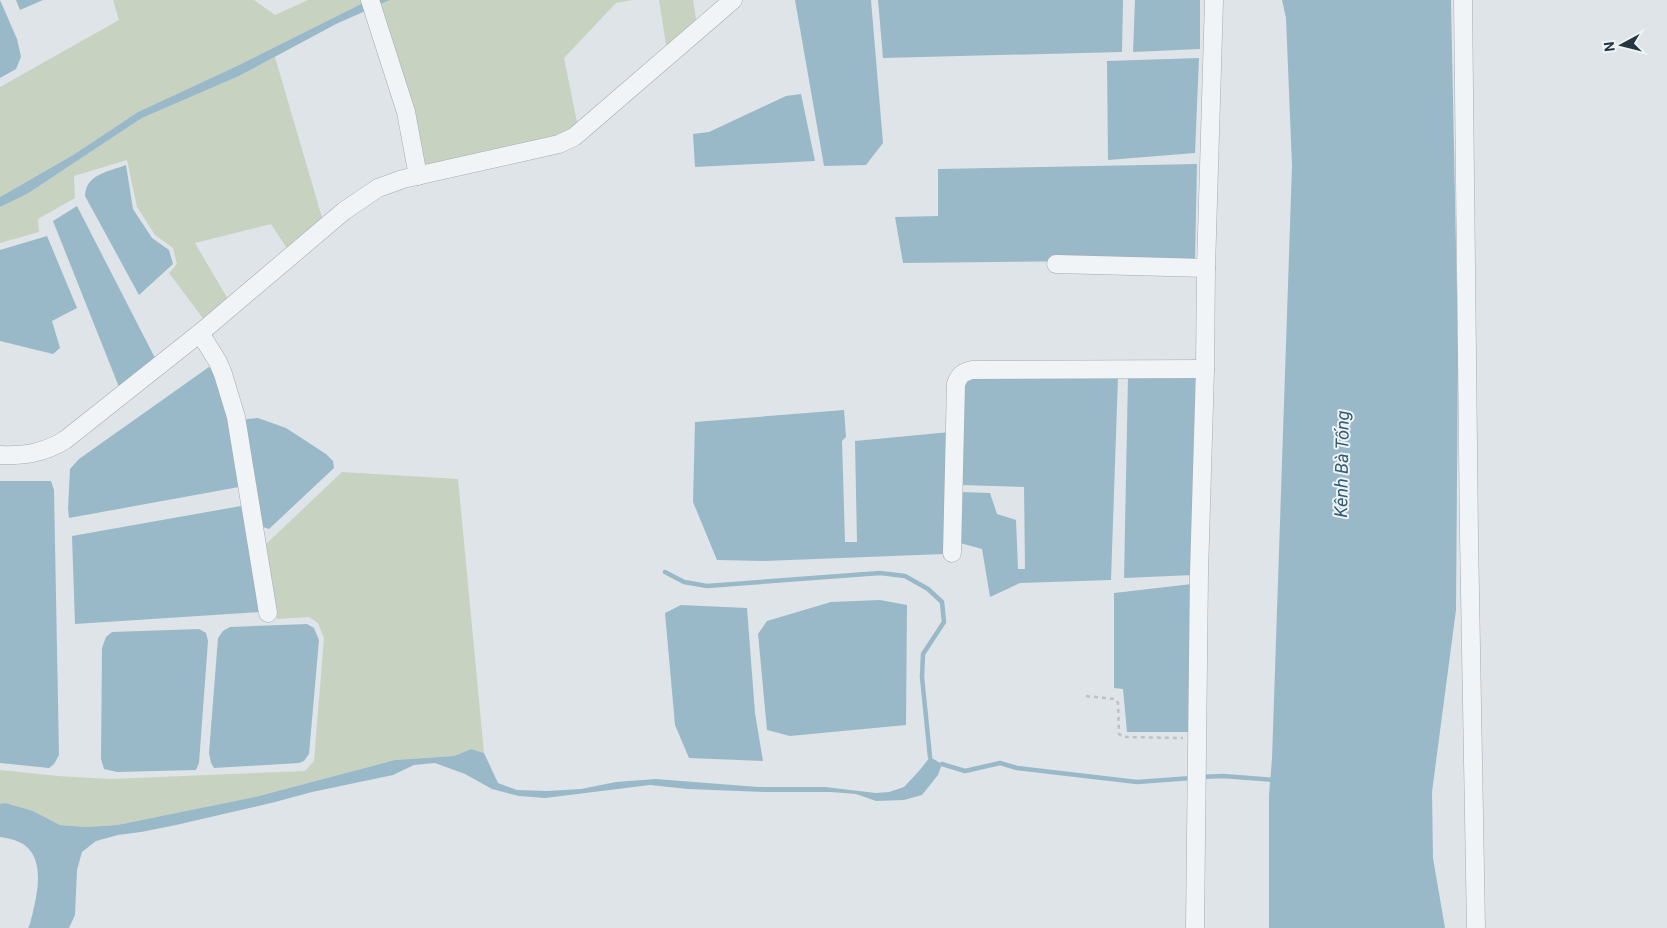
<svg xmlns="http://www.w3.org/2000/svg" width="1667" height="928" viewBox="0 0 1667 928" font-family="Roboto,sans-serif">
  <rect width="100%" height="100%" fill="#dfe4e8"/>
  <g fill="#c8d2c0">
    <path d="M113,0H254L275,15L308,0H363V3L237,66L138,112L73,155L0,197V87L119,20Z"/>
    <path d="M390,0H632L616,3L564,58L578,127L566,134L421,170L377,6Z"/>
    <path d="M659,0H693L697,25L667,51Z"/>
    <path d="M275,57L323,221L288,250L271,224L195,243L229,301L205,321L169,273L177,264L173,248L155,235L137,207L127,160L74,176L75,198L38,219L39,232L0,243V207L27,194L142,118L239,76Z"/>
    <path d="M342,472L458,479L484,753L471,749L454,756L395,760L255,797L117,825L86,827L60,825L33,811L0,804V770L58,776L111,779L305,771L314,761L324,638L318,623L309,617L277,619L265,545Z"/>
  </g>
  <g fill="#99b9c9">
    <path d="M0,0L17,39L21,57L16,69L0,78Z"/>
    <path d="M16,0H43L20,10Z"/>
    <path d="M369,0H390L336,24L239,76L142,118L27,194L0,207V197L73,155L138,112L237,66Z"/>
    <path d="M795,0H871L883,143L866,165L824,166Z"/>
    <path d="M878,0H1123L1122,52L883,58Z"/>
    <path d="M1135,0H1200V49L1133,52Z"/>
    <path d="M1282,0H1451L1458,347L1456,610L1432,792L1433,858L1445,928H1269V795L1272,759L1292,166L1286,18Z"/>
    <path d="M1199,58L1195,153L1108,160L1107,61Z"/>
    <path d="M801,94L815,161L695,167L693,134L709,132L786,96Z"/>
    <path d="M1197,164L1195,260L903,263L895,217L938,216V169Z"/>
    <path d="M126,165L133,209L152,238L169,250L173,264L139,295L85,196C86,174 108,172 126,165Z"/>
    <path d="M77,206L155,358L119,387L53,221Z"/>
    <path d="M47,236L77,308L52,321L60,348L53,354L0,341V250Z"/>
    <path d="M209,367L215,372L228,419L239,487L69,518L68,509L70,469L79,459Z"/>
    <path d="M973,374L1118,377L1111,580L1020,583L990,597L982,549L960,543L961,492L990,493L997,514L1016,520L1018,569H1025L1024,487L961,485L964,382Z"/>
    <path d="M1128,377H1199L1193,575L1124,578Z"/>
    <path d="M844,410L846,437L842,441L845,542H857L855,441L950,432L944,554L764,561L717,560L693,502L695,422Z"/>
    <path d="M258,418L286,428L326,454L333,461L334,468L269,529L263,527L242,425L247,419Z"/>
    <path d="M0,481H51L54,490L59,755L54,764L49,768L0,763Z"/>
    <path d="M241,506L261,612L75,624L72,536Z"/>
    <path d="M1192,584L1191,732H1127L1123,689L1114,688V593Z"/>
    <path d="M880,600L907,605L906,725L790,736L767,730L758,634L767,621L831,602Z"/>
    <path d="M681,605L747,608L755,713L763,761L689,758L675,725L665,613Z"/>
    <path d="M307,624L314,628L319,640L309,754L304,761L299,763L214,768L211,763L209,753L218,638L223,631L230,627Z"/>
    <path d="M199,629L206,633L208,641L199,763L196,770L117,772L104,769L101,759L102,648L106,637L112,632Z"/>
    <path d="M471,749L484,753L498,783L517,790L547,791L581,789L616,782L656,779L758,787H825L876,793L889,792L904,787L919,771L930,757L942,764L938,775L922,795L904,800L876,801L856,794L831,792H764L688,789L650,785L545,798L519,796L492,789L465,774L435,763L414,765L393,775L312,792L275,802L176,825L141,832L118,835L96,841L82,852L77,870L75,915L69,928H28L30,924C36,899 49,856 19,842C13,839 6,838 0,837V804L5,803L33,811L60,825L86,827L117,825L255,797L395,760L454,756Z"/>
  </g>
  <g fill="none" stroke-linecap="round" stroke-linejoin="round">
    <g stroke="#99b9c9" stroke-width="4.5">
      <path d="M665,572L684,582L707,586L880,573L905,576L928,589L942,602L944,622L923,654L922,677L930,757"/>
      <path d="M942,764L965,771L1000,763L1017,768L1137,782L1192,778"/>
      <path d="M1199,777L1223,776L1274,780"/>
    </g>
    <defs>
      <g id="minor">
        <path d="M370,0L406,112L418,176"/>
        <path d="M1463,0L1469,536L1476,928"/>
        <path d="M1056,264L1206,268"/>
        <path d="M200,333L218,362L223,374L236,417L268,613"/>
        <path d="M0,455C24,456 44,453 65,440L200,333L344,211L378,188L403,179L559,144L574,137L733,0"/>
        <path d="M952,553L956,384C959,375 963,372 972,370L1205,369"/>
        <path d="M1195,928L1199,573L1205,369L1206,268L1214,0"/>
      </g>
    </defs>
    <use href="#minor" stroke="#a4acb2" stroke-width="19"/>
    <path stroke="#bcc2c7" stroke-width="2.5" stroke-dasharray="4 4" stroke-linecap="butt" d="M1086,696L1115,699L1118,703L1119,734L1123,737L1183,738"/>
    <use href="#minor" stroke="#f1f4f7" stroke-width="18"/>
  </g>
  <g text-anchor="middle" stroke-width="4" stroke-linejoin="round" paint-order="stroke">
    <g font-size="18" font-style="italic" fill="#315b74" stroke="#eef3f6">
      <text transform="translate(1342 464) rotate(-89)" y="6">Kênh Bà Tống</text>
    </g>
  </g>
  <g transform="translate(1622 45) rotate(263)" stroke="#eef3f6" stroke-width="4" paint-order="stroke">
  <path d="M0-4L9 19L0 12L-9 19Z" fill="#273540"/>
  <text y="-8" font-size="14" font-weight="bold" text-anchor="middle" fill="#273540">N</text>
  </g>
</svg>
